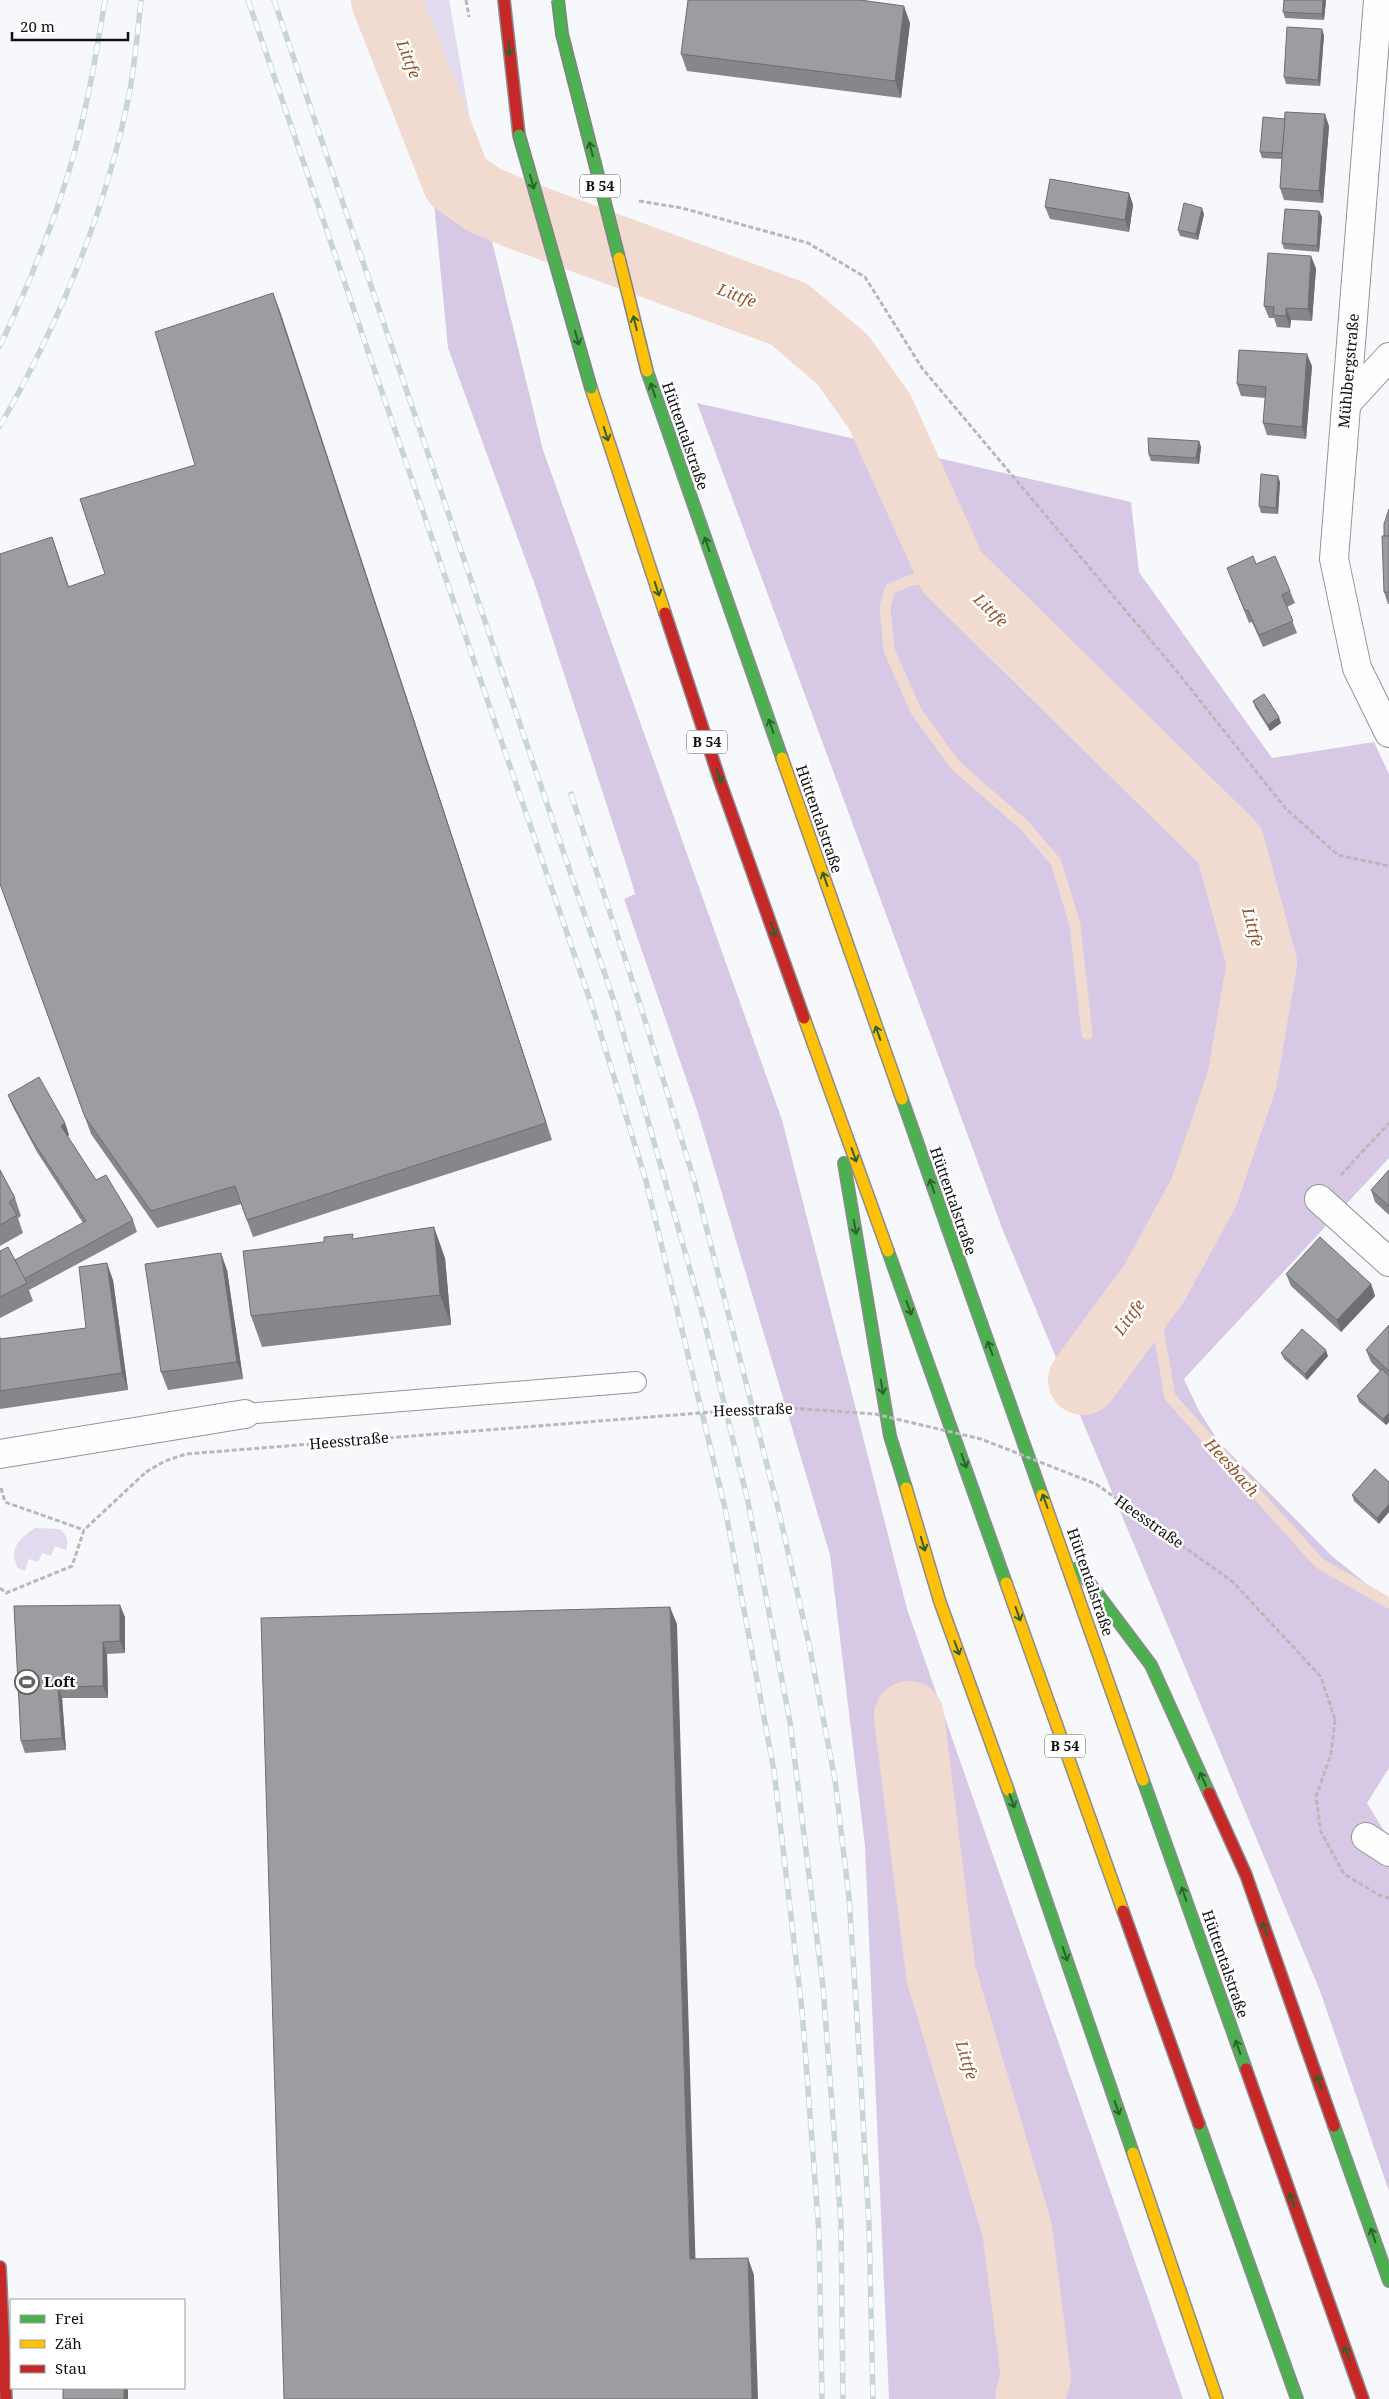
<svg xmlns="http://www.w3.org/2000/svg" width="1389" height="2399" viewBox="0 0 1389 2399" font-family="'Noto Serif',serif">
  <rect width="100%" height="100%" fill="#f7f8fc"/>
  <g fill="#e2daef">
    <path d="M368,0H449L490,233L431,172Z"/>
    <path d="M35,1528L60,1529C67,1535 69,1541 66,1550L55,1546L51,1556L42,1553L38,1562L29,1559L25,1571L18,1568C8,1549 19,1539 35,1528Z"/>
  </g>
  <g fill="#d7c9e5">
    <path d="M431,172L490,233L543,450L782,1120L907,1609L1183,2399H889L865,1846L830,1555L697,1110L624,899L635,894L628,870L536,588L448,348Z"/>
    <path d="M697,403L1131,502L1139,572L1272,758L1374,742L1389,774V1158L1184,1379L1199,1411L1219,1442L1332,1556L1389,1602V1768L1367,1803L1389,1839V2191L1320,1991L1002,1228Z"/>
  </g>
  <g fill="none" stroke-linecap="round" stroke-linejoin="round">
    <g stroke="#f1dbd1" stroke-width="11">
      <path d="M952,572L908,581L890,589L885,607L889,650L916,711L955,765L1024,825L1056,862L1075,925L1087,1034"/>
      <path d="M1155,1282V1311L1170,1397L1319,1563L1389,1603"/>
    </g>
    <g stroke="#f1dbd1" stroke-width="70">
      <path d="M386,0L457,181L484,200L517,214L789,314L843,360L880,412L952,572L1230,845L1262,963L1242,1080L1204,1192L1155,1282L1083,1380"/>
      <path d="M909,1716L941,1974L1017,2229L1036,2376L1030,2399"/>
    </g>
    <defs>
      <path id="lane" d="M245,1414L636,1382"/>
      <g id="street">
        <path d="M1378,0L1334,559L1357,668L1389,733"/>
        <path d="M1347,403L1389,357"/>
        <path d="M1319,1199L1389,1262"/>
        <path d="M0,1454L245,1414"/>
        <path d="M1366,1837L1389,1852"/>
      </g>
      <g id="fast">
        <path d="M647,371L782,758"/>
        <path d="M902,1099L1042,1495"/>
        <path d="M844,1163L890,1436L906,1488"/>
        <path d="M888,1251L1006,1583"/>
        <path d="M1078,1568L1151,1665L1209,1793"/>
        <path d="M1143,1780L1246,2069"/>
        <path d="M1008,1790L1133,2153"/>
        <path d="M1199,2124L1297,2399"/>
        <path d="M1334,2126L1389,2281"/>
      </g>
      <g id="slow">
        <path d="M591,388L665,613"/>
        <path d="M782,758L902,1099"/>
        <path d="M804,1018L888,1251"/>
        <path d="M906,1488L940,1602L1008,1790"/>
        <path d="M1042,1495L1143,1780"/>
        <path d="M1006,1583L1123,1911"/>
        <path d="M1133,2153L1217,2399"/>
      </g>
      <g id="jam">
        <path d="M504,0L519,135"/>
        <path d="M665,613L720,781L804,1018"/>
        <path d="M1209,1793L1246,1875L1334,2126"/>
        <path d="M1123,1911L1199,2124"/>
        <path d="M1246,2069L1363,2399"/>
        <path d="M0,2267L6,2399"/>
      </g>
    </defs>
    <use href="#lane" stroke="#949496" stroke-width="22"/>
    <use href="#street" stroke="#949496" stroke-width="30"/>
    <use href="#fast" stroke="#8b8b8d" stroke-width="14"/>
    <use href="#slow" stroke="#8b8b8d" stroke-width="14"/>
    <use href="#jam" stroke="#8b8b8d" stroke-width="14"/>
    <g stroke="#b8b8b9" stroke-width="3" stroke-dasharray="5 2.5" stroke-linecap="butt">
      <path d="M466,0L469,17"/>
      <path d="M639,201L682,208L808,243L865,277L922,368L1179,674L1286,809L1338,855L1389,866"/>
      <path d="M1341,1175L1389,1123"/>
      <path d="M1,1488L5,1502L84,1530"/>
      <path d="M0,1588L6,1593L72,1566L84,1530L146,1472"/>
      <path d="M1335,1720L1331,1754L1316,1797L1321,1832L1344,1874L1379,1895L1389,1898"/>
    </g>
    <use href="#lane" stroke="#fefeff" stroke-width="20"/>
    <use href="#street" stroke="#fefeff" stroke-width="28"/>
    <use href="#fast" stroke="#4caf50" stroke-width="11"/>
    <use href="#slow" stroke="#ffc107" stroke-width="11"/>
    <use href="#jam" stroke="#c62828" stroke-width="11"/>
    <defs>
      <g id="rail">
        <path d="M248,0L594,1012L646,1181L725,1508L774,1771L802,2010L819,2233L822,2399"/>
        <path d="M274,0L615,1004L702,1312L748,1502L790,1722L823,1987L841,2223L843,2399"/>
        <path d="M0,346C30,282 58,215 76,146C89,98 97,49 105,0"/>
        <path d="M0,426C60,322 107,208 130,90C135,61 138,30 141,0"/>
        <path d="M571,794L639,1001L695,1183L778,1508L809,1644L835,1780L849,1898L857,2017L869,2224L873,2399"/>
      </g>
    </defs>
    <use href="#rail" stroke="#c7d6d5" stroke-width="5.5"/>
    <use href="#rail" stroke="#fff" stroke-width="4" stroke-dasharray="11" stroke-linecap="butt"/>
    <defs>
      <g id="fast-bridge">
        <path d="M558,0L562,34L619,258"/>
        <path d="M519,135L591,388"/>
      </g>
      <path id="slow-bridge" d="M619,258L647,371"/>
    </defs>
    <use href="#fast-bridge" stroke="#818284" stroke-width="14" stroke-linecap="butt"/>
    <use href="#slow-bridge" stroke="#818284" stroke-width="14" stroke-linecap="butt"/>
    <path stroke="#b8b8b9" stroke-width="3" stroke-dasharray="5 2.5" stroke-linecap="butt" d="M146,1472L165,1461L186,1454L775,1407L875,1414L981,1439L1096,1484L1233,1582L1321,1677L1335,1720"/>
    <use href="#fast-bridge" stroke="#4caf50" stroke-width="11"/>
    <use href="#slow-bridge" stroke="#ffc107" stroke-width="11"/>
  </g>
  <g fill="#86878a">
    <path d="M1284,0H1326L1324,20L1285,18L1283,12Z"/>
    <path d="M910,23L901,98L687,71L681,54Z"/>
    <path d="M1324,35L1320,86L1286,84L1284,77Z"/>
    <path d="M1329,126L1323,203L1284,200L1280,188L1282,159L1262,158L1260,152Z"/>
    <path d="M1129,193L1133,205L1129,232L1050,219L1045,207Z"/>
    <path d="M1319,211L1322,217L1319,252L1284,249L1282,243Z"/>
    <path d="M1204,214L1198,240L1180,236L1178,230Z"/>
    <path d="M1316,268L1312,321L1291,320L1290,328L1277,327L1274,318H1269L1264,306Z"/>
    <path d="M273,293L552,1140L253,1237L241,1204L157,1228L91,1134L0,884L52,537L69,587L105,574L195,465Z"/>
    <path d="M1312,366L1306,439L1267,435L1263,423L1265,398L1241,396L1237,384Z"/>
    <path d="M1199,441L1201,447L1199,464L1151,461L1149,455Z"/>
    <path d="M1280,482L1278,514L1261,513L1259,506Z"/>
    <path d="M1389,509V604H1388L1384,592V536Z"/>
    <path d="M1256,564L1290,591L1295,603L1287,607L1297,633L1263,647L1252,622L1249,623L1227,568Z"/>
    <path d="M1253,701L1281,723L1270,731L1255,707Z"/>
    <path d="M8,1095L65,1123L69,1135L67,1136L96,1180L133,1220L137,1232L29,1290L33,1301L0,1318V1251L15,1260L83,1223L37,1152L13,1107Z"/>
    <path d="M0,1170L15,1198L21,1216L18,1218L23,1233L0,1246Z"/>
    <path d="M1389,1170V1215L1375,1202L1371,1190Z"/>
    <path d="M354,1239L445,1258L451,1325L262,1347L251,1316Z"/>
    <path d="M227,1270L243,1379L168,1390L161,1372Z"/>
    <path d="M1286,1274L1371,1284L1375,1296L1341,1332L1291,1286Z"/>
    <path d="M113,1280L128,1390L0,1409V1336L1,1339L86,1328Z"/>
    <path d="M1389,1325V1422L1386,1425L1359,1402L1357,1396L1380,1371L1371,1362L1366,1350Z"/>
    <path d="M1281,1353L1328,1356L1307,1380L1284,1359Z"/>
    <path d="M1375,1469L1379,1524L1354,1501L1352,1495Z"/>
    <path d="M14,1606L125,1617V1653L107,1654L108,1698H62L66,1750L25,1753L21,1741Z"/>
  </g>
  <g fill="#6d6e70">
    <path d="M1323,0H1326L1324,20L1322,14Z"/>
    <path d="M904,6L910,23L901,98L895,81Z"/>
    <path d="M1322,29L1324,35L1320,86L1318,80Z"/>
    <path d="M1325,114L1329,126L1323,203L1319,191Z"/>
    <path d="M1129,193L1133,205L1129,232L1125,220Z"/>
    <path d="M1202,208L1204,214L1198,240L1196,234Z"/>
    <path d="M1319,211L1322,217L1319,252L1317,246Z"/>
    <path d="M1311,256L1316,268L1312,321L1308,309Z"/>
    <path d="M273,293L280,311L552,1140L546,1123Z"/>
    <path d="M1286,308L1291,320L1290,328L1286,316Z"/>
    <path d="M1307,354L1312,366L1306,439L1302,427Z"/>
    <path d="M1199,441L1201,447L1199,464L1196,458Z"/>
    <path d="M1278,476L1280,482L1278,514L1276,508Z"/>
    <path d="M52,537L58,554L74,605L68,587Z"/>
    <path d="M1279,717L1281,723L1270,731L1268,725Z"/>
    <path d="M65,1123L69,1135L65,1138L61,1126Z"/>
    <path d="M434,1227L445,1258L451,1325L440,1295Z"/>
    <path d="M221,1253L227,1270L243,1379L237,1362Z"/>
    <path d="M107,1263L113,1280L128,1390L122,1373Z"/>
    <path d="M1371,1284L1375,1296L1341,1332L1337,1320Z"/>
    <path d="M1326,1350L1328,1356L1307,1380L1305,1374Z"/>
    <path d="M1389,1413V1422L1386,1425L1383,1419Z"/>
    <path d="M1389,1504V1512L1379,1524L1377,1518Z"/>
    <path d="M120,1605L125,1617V1653L120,1641Z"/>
    <path d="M670,1607L677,1624L696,2277L690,2259Z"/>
    <path d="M103,1642L107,1654L108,1698L103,1686Z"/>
    <path d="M58,1687L62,1698L66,1750L62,1738Z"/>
    <path d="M748,2258L754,2275L758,2399H752Z"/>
    <rect x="124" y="2388" width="4" height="11"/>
  </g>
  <g fill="#9c9da0" stroke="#6d6e70">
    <path d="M688,0H860L904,6L895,81L681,54Z"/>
    <path d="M1284,0H1323L1322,14L1283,12Z"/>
    <path d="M1287,27L1322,29L1318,80L1284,77Z"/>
    <path d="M1285,112L1325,114L1319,191L1280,188Z"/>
    <path d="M1263,117L1285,119L1282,153L1260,152Z"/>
    <path d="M1050,179L1129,193L1125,220L1045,207Z"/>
    <path d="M1184,203L1202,208L1196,234L1178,230Z"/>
    <path d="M1285,209L1319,211L1317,246L1282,243Z"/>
    <path d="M1268,253L1311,256L1308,309L1286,308V316L1273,315L1274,307L1264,306Z"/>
    <path d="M273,293L546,1123L247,1220L235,1186L151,1211L85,1117L0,884V554L52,537L68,587L105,574L80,499L195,465L155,332Z"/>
    <path d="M1239,350L1307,354L1302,427L1263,423L1266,387L1237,384Z"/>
    <path d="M1148,438L1199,441L1196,458L1149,455Z"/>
    <path d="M1261,474L1278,476L1276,508L1259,506Z"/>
    <path d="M1389,509V536H1384V524Z"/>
    <path d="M1382,536H1389V592H1384Z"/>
    <path d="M1253,556L1256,564L1275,556L1290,591L1282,595L1293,621L1259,635L1248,610L1245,611L1227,568Z"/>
    <path d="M1264,694L1279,717L1268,725L1253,701Z"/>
    <path d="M39,1077L65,1123L61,1126L96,1180L106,1175L133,1220L24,1279L15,1260L86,1221L32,1140L8,1095Z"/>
    <path d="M0,1170L15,1198L9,1202L17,1215L0,1225Z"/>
    <path d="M1389,1170V1206L1371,1190Z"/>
    <path d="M434,1227L440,1295L251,1316L243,1251L324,1242V1237L353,1234L352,1239Z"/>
    <path d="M1320,1237L1371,1284L1337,1320L1286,1274Z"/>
    <path d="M8,1247L27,1283L0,1297V1251Z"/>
    <path d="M221,1253L237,1362L161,1372L145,1264Z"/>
    <path d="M107,1263L122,1373L0,1391V1339L86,1328L79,1267Z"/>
    <path d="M1389,1325V1371L1366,1350Z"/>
    <path d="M1302,1329L1326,1350L1305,1374L1281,1353Z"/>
    <path d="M1382,1369L1389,1376V1413L1383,1419L1357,1396Z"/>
    <path d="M1375,1469L1389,1482V1504L1377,1518L1352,1495Z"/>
    <path d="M120,1605V1641L103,1642V1686L58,1687L62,1738L21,1741L14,1606Z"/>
    <path d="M670,1607L690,2259L748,2258L752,2399H284L261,1618Z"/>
    <rect x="63" y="2388" width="61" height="11"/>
  </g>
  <defs><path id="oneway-shaft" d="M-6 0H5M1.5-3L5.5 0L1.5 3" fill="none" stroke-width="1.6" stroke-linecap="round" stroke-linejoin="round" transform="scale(1.25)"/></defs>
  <g stroke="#2e6030">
    <use href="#oneway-shaft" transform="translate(509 48) rotate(83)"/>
    <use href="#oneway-shaft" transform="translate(591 149) rotate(-104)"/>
    <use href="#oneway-shaft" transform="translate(532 182) rotate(74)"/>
    <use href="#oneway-shaft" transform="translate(635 323) rotate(-104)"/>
    <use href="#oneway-shaft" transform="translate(577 338) rotate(74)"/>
    <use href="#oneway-shaft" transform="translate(653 390) rotate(-109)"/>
    <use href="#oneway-shaft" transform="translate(606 434) rotate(72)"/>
    <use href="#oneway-shaft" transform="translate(707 544) rotate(-109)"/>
    <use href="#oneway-shaft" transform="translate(657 589) rotate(72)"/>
    <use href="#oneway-shaft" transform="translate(771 726) rotate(-109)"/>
    <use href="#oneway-shaft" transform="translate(719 776) rotate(71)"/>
    <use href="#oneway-shaft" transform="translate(825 879) rotate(-109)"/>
    <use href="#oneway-shaft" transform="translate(773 929) rotate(70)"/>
    <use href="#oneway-shaft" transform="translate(878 1033) rotate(-109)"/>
    <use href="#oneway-shaft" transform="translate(854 1155) rotate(70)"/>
    <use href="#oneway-shaft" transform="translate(932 1186) rotate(-109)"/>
    <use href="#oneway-shaft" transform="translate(855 1227) rotate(80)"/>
    <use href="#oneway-shaft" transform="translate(909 1308) rotate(70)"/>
    <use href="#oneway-shaft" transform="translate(990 1348) rotate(-110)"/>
    <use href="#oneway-shaft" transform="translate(882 1387) rotate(80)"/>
    <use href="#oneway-shaft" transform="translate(964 1461) rotate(70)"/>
    <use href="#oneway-shaft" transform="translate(1045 1501) rotate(-110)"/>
    <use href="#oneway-shaft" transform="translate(923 1544) rotate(73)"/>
    <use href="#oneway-shaft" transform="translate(1018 1614) rotate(70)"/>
    <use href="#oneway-shaft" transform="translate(957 1648) rotate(70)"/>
    <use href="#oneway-shaft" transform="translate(1203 1779) rotate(-114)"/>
    <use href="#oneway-shaft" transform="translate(1012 1801) rotate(71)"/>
    <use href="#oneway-shaft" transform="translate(1184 1894) rotate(-109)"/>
    <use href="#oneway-shaft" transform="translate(1265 1929) rotate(-109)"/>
    <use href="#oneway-shaft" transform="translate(1065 1954) rotate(71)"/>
    <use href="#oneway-shaft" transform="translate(1238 2047) rotate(-109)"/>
    <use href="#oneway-shaft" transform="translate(1319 2082) rotate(-109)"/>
    <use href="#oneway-shaft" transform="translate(1117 2108) rotate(71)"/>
    <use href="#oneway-shaft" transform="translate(1292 2200) rotate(-109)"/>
    <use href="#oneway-shaft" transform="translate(1373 2235) rotate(-109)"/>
    <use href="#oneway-shaft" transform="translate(1347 2353) rotate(-110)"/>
  </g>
  <defs>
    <symbol id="stadium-ring" viewBox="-11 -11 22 22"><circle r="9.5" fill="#fff" stroke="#616163" stroke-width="1.5"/><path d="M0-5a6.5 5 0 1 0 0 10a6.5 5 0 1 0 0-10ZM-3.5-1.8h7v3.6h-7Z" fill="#616163"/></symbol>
  </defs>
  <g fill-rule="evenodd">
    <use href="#stadium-ring" x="13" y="1668" width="28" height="28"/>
  </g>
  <g text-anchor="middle" stroke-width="5" stroke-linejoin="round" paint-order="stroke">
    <g fill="#fff" stroke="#585858" stroke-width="1">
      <rect x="580" y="174.5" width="40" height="23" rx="4"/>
      <rect x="687" y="730.5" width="40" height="23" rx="4"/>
      <rect x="1045" y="1734.5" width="40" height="23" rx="4"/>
    </g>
    <g font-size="14" font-weight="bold" fill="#101010">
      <text x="600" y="191">B 54</text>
      <text x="707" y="747">B 54</text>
      <text x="1065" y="1751">B 54</text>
    </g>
    <g font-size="15" fill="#101010" stroke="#fff">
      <text transform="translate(1349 371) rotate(-85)" y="5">Mühlbergstraße</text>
      <text transform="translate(685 436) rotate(71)" y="5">Hüttentalstraße</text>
      <text transform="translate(819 819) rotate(71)" y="5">Hüttentalstraße</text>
      <text transform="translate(953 1201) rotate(71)" y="5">Hüttentalstraße</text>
      <text transform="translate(753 1410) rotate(-2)" y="5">Heesstraße</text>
      <text transform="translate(349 1441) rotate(-5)" y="5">Heesstraße</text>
      <text transform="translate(1149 1522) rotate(35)" y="5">Heesstraße</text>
      <text transform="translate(1090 1582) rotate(71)" y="5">Hüttentalstraße</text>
      <text transform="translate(1225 1964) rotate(71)" y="5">Hüttentalstraße</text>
    </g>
    <g font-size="15" font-weight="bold" fill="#101010" stroke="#fff" text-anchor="start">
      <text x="44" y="1687">Loft</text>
    </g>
    <g font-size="16" font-style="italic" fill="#935328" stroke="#fff">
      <text transform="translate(409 59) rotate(69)" y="6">Littfe</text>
      <text transform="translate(737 295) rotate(20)" y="6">Littfe</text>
      <text transform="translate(991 610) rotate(44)" y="6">Littfe</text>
      <text transform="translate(1253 927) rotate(75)" y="6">Littfe</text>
      <text transform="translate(1129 1317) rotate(-54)" y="6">Littfe</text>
      <text transform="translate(1232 1467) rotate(48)" y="6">Heesbach</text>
      <text transform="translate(967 2060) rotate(73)" y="6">Littfe</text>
    </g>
  </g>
  <rect x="10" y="2299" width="175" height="90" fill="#ffffff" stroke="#9f9f9f"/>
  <rect x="20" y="2315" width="25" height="8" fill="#4caf50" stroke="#9f9f9f"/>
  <text x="55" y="2324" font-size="15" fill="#101010">Frei</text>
  <rect x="20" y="2340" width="25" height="8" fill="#ffc107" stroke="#9f9f9f"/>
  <text x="55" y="2349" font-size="15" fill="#101010">Zäh</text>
  <rect x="20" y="2365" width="25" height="8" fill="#c62828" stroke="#9f9f9f"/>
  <text x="55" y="2374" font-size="15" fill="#101010">Stau</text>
  <path d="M12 32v8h116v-8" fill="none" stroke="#101010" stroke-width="2.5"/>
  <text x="20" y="32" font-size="15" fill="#101010" stroke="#ffffff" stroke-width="4" paint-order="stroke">20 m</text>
</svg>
